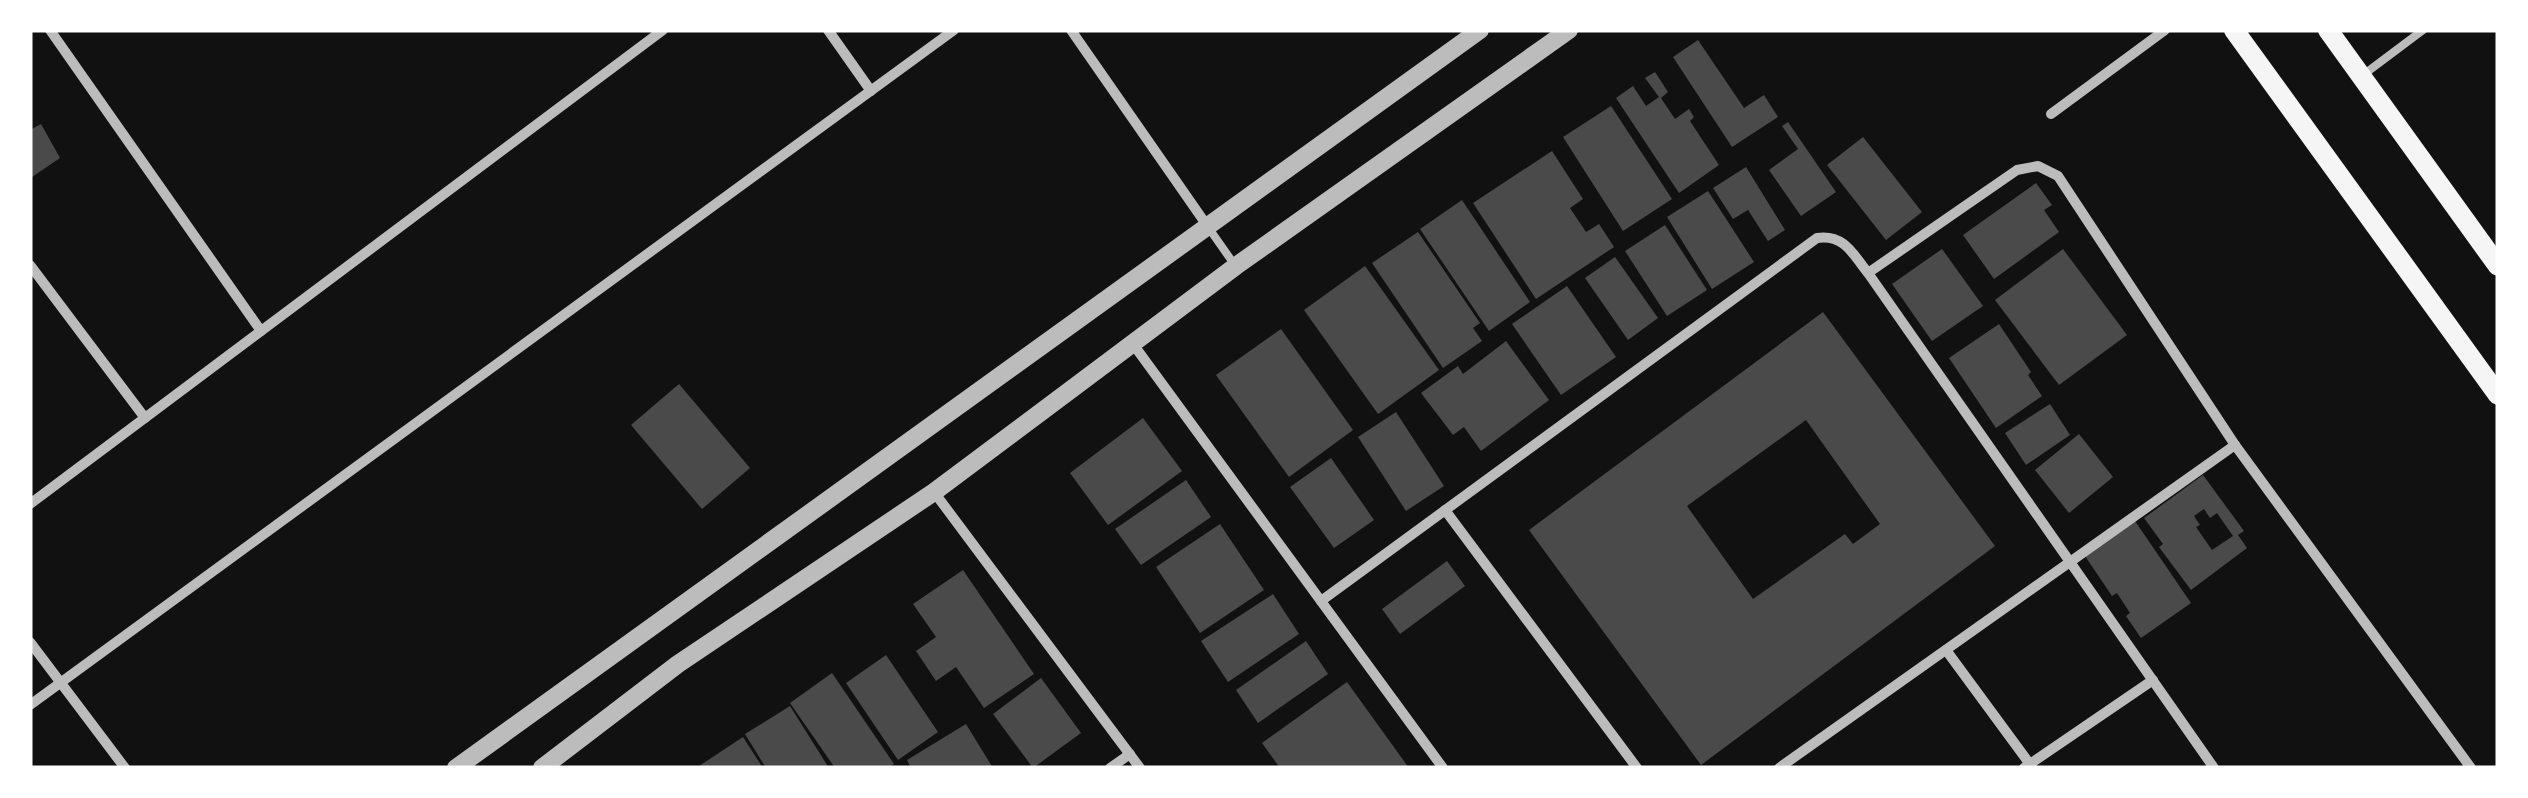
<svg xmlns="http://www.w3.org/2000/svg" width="2528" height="798" viewBox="0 0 2528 798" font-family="'PT Serif',serif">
  <rect width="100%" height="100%" fill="#111"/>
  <g fill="#4a4a4a" fill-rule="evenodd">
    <path d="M1698,40L1744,108L1764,95L1778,117L1732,147L1673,57Z"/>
    <path d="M1655,72L1668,92L1661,98L1675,119L1689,109L1694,117L1690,121L1719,165L1679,193L1616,98L1633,86L1646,106L1659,97L1645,78Z"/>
    <path d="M1611,106L1672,199L1623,231L1563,137Z"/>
    <path d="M1788,122L1836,192L1801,216L1769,170L1798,149L1782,126Z"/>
    <path d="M41,124L60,158L32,177L30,130Z"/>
    <path d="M1863,137L1922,212L1886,240L1827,165Z"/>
    <path d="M1552,151L1583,199L1570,208L1586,232L1599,224L1614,247L1536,299L1473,203Z"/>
    <path d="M1746,167L1785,230L1768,241L1748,210L1733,219L1713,188Z"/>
    <path d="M2036,183L2052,205L2044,210L2059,232L1994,279L1963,235Z"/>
    <path d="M1708,191L1754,262L1712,289L1667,217Z"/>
    <path d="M1462,200L1530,302L1489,331L1420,229Z"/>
    <path d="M1665,225L1707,290L1667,316L1625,251Z"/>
    <path d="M1418,232L1480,323L1473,328L1482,341L1443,368L1372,263Z"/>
    <path d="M1942,249L1983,306L1932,341L1892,284Z"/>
    <path d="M2063,249L2127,335L2059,385L1995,300Z"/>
    <path d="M1615,257L1658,318L1628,340L1585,278Z"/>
    <path d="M1365,266L1439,370L1378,414L1304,310Z"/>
    <path d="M1567,286L1616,357L1561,395L1512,324Z"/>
    <path d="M1823,312L1995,546L1701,765L1529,530ZM1806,420L1880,524L1853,544L1845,534L1753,599L1687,506Z"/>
    <path d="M1999,324L2031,372L2028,375L2042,396L1996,428L1949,358Z"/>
    <path d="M1281,329L1353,430L1289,477L1216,375Z"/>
    <path d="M1506,341L1549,400L1481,451L1464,427L1453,435L1421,393L1458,366L1463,374Z"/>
    <path d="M679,384L750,468L702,509L631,425Z"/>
    <path d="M2050,404L2070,435L2026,465L2005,433Z"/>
    <path d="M1396,412L1444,486L1406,511L1358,437Z"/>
    <path d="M1143,418L1182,471L1108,525L1070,473Z"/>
    <path d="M2079,434L2113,477L2069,513L2035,470Z"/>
    <path d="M1331,458L1374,520L1334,548L1290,487Z"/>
    <path d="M2203,475L2244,531L2238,535L2247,548L2191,590L2159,547L2163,544L2144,518ZM2204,509L2210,518L2217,513L2233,536L2212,550L2196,527L2200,525L2194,516Z"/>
    <path d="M1186,480L1211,517L1141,565L1115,529Z"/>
    <path d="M2135,521L2191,603L2141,638L2126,616L2130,613L2117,593L2112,596L2085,556Z"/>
    <path d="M1220,524L1264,590L1200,633L1156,567Z"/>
    <path d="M1447,561L1465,586L1400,634L1382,609Z"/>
    <path d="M963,570L1034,674L984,708L956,667L936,681L916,651L936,637L913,604Z"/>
    <path d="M1273,594L1299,634L1228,682L1201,641Z"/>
    <path d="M1306,641L1328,674L1258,723L1236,690Z"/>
    <path d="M886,655L938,732L898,760L846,683Z"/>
    <path d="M832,673L894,764L888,768H835L790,703Z"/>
    <path d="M1041,678L1081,733L1033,768L993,714Z"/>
    <path d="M1347,682L1409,768H1280L1262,743Z"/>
    <path d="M790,706L829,768H766L745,734Z"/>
    <path d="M966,724L993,768H911L907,760Z"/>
    <path d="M743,737L763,768H696Z"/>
  </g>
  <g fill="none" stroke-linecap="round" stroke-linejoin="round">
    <g stroke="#bcbcbc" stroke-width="8">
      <path d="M2363,75L2423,30"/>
      <path d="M1208,227L1234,264"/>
    </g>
    <g stroke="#bcbcbc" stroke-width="10">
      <path d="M50,30L261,331"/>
      <path d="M828,30L871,91"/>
      <path d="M1071,30L1208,227"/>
      <path d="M2051,114L2165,30"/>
      <path d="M30,265L145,418"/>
      <path d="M1868,273L2017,170L2038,166L2058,176L2235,445L2471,768"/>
      <path d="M1133,344L1443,768"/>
      <path d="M934,492L1140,768"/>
      <path d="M30,504L663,30"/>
      <path d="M1445,510L1637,768"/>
      <path d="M1321,601L1817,238C1844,234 1853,254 1868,273L2214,768"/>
      <path d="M30,642L125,768"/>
      <path d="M1946,650L2032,767"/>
      <path d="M30,705L954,30"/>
      <path d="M1110,768L1130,754"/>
      <path d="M1779,768L2235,445"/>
      <path d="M2024,768L2153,680"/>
    </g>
    <g stroke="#bcbcbc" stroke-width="18">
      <path d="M456,768L1480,30"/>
      <path d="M542,768L678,664L934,492L1236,266L1569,30"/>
    </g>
    <g stroke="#f5f5f5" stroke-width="20">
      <path d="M2234,30L2498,395"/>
      <path d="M2328,30L2498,266"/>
    </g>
  </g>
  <rect width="2528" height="798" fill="none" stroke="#ffffff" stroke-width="65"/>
</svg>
